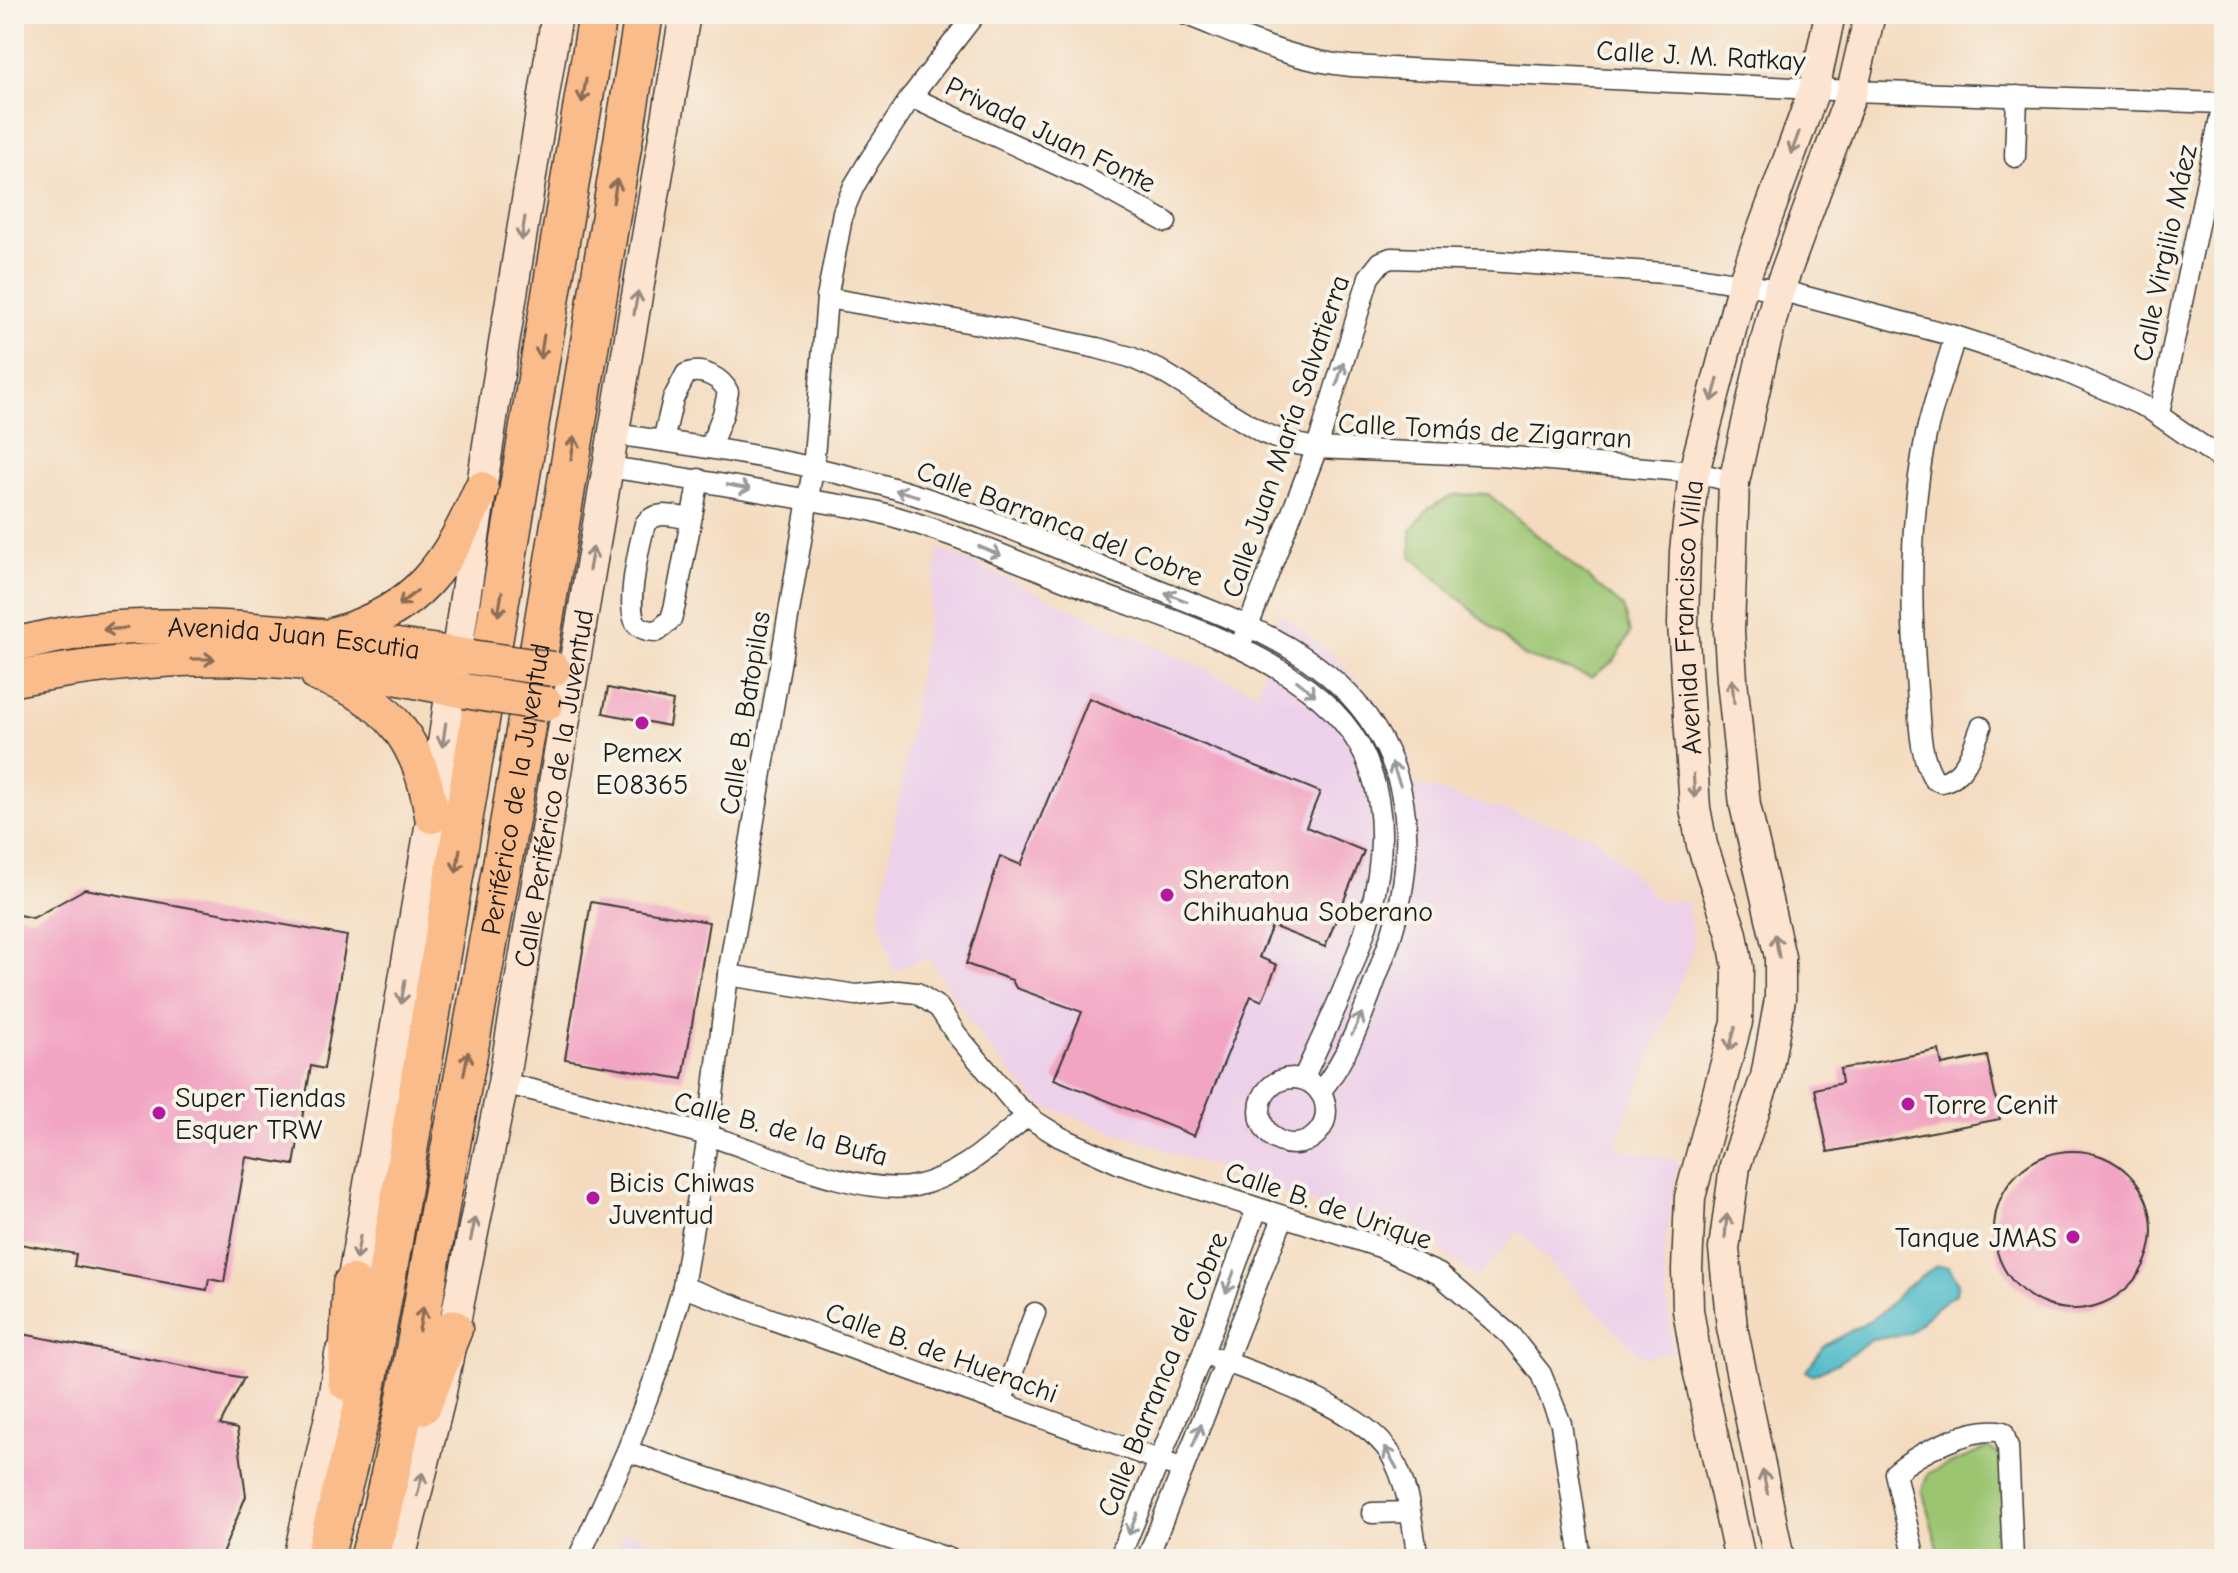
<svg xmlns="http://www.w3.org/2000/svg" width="2238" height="1573" viewBox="0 0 2238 1573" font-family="'Comic Neue',sans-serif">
  <rect width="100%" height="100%" fill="#f7f3e8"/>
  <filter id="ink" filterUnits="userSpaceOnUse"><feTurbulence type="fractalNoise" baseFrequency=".0125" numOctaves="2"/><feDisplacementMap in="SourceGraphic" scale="16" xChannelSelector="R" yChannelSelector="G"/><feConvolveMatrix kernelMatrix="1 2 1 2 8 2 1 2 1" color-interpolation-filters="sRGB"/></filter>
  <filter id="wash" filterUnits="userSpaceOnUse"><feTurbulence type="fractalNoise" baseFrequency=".006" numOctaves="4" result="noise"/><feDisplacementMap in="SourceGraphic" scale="32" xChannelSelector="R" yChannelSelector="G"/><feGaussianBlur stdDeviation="1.8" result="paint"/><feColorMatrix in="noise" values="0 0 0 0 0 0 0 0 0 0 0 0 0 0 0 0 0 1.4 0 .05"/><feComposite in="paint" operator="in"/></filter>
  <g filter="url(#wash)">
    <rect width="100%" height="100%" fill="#f4dbbf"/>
    <g fill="#edd0e9">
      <path d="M939,548L1257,693L1278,612L1332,654L1374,699L1407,747L1414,784L1598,838L1660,902L1687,901L1694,945L1615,1148L1678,1160L1663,1260L1673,1352L1642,1358L1519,1231L1477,1278L1438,1249L1041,1105L985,1044L928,957L893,971L880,916Z"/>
      <path d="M625,1531L703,1559H614Z"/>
    </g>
    <g fill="#9bc571" stroke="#5c7046" stroke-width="2">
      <path d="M1488,494L1623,607L1630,633L1615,660L1592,677L1524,656L1411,556V530L1429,508L1453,495Z"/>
      <path d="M1988,1448L2003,1456L2005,1559H1941L1922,1490L1928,1473Z"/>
    </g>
    <path fill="#4fbbc9" stroke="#366c72" stroke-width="2" d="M1936,1266L1949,1267L1958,1282L1956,1294C1936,1304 1925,1319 1909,1334L1872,1340L1836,1364L1811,1375L1806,1371L1824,1346L1880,1314L1904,1289Z"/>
    <g id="blocks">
      <g fill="#f2a5c3">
        <path d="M608,688L673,701L669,726L603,713Z"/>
        <path d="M1089,698L1320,792L1306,827L1364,851L1325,947L1272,926L1259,957L1277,965L1262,1001L1251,996L1194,1136L1054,1079L1082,1012L1016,988L1012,980L966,964L1000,856L1021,865Z"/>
        <path d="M85,889L347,936L324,1069L311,1066L294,1165L246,1157L224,1282L209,1279L207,1290L74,1266L76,1254L14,1243V914L33,918Z"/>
        <path d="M591,902L709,922L683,1079L565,1059Z"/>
        <path d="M1939,1050L1942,1065L1987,1056L2000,1119L1828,1152L1815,1089L1842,1083L1840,1069Z"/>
        <circle cx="2073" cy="1230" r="79"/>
        <path d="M23,1334L244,1378L220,1425L237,1429L246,1496L220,1559H14V1352Z"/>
      </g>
    </g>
  </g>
  <g filter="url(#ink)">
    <use href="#blocks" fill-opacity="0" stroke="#3c3934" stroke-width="2"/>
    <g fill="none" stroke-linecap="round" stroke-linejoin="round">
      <defs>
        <g id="street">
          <path d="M1184,14C1239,35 1292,61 1351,66L1852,91L2224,103"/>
          <path d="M911,97L1086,178L1166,222"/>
          <path d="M2015,157L2017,96"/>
          <path d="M827,298L979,324L1097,348L1130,357L1159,370L1263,433L1286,442L1317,448L1500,456L1694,472L1734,482"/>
          <path d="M1955,336C1946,369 1933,402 1926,435C1909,519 1910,605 1917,690C1920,720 1918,753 1934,779L1941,782C1966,777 1973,748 1981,727"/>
          <path d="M2159,414L2223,103"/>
          <path d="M613,434C716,448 820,464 919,496C995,520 1068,553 1142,583C1227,618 1325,646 1376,730C1417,796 1412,877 1387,948C1369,996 1353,1052 1320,1092"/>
          <path d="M663,441L673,399L686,374C701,367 722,378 728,392L723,414L710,447"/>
          <path d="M607,467C673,476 738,487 803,499C827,503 851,506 874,511C948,530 1019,563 1090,590C1158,616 1233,637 1294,679C1327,701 1357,731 1370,769C1407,870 1344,989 1303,1079"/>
          <path d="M691,519C675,517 656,509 645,524C640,542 625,607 636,623C641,630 650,631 658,631L671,619L675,605L699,479"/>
          <path d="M1240,647L1317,448L1369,277L1381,262L1391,258L1488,261L1679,274L1779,290L1955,336L2066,372L2148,408L2224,461"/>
          <path d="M728,975L856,995L898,991L917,993L939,1008L956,1034L1016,1105L1036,1122L1060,1137L1120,1164L1380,1247L1439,1274L1510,1335L1541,1374L1561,1424L1581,1559"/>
          <circle cx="1293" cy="1111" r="33"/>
          <path d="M503,1083C572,1100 642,1116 710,1136C764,1153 862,1197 915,1186C959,1177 993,1144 1027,1116"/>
          <path d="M683,1287L1183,1469"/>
          <path d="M1215,1358C1264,1376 1363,1410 1390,1453C1409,1485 1412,1524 1418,1559"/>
          <path d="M1001,1403L1035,1313"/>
          <path d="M627,1451L950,1559"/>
          <path d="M1372,1513L1410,1512"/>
          <path d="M578,1559L627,1451L660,1364L683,1287L708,1136L728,975L813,469L827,298L843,212L854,186L869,161L911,97L975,14"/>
          <path d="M1119,1559L1203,1353L1257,1209"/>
          <path d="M1147,1559L1283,1218"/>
          <path d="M1915,1559L1895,1473C1917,1453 1974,1425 2003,1432L2008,1447L2013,1559"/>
        </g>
        <g id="secondary">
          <path d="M348,1307L432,816L493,412L557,14"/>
          <path d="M298,1559L331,1412L340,1354"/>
          <path id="s1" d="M400,1559L439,1402L503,1083L685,14"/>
          <path id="s2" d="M1740,1559L1698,1369L1688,1310L1687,1270L1690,1197L1737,1022L1738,968L1732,934L1702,845L1695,808L1683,624L1685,551L1694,472L1743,283L1814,90L1830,14"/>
          <path d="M1779,1559L1732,1327L1724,1249L1735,1166L1766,1077L1780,999V957L1745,805L1732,680L1729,631L1734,482L1763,352L1779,290L1852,91L1870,14"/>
        </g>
        <g id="primary">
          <path d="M335,634C418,611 449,563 481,489"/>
          <path id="s3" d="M14,645C40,639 66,633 92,630C213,618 352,639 471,657"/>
          <path d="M318,675C390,698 421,744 432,816"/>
          <path d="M14,679C99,663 184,654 271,660C337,664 400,678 465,691"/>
        </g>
        <g id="highway">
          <path d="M347,1381L352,1284"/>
          <path d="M422,1405L453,1329"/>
          <path d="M324,1559L362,1411L392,1247L598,14"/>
          <path id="s4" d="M369,1559C409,1414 428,1265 456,1118C525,751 583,382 644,14"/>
        </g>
      </defs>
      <use href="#street" stroke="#3c3934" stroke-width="23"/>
      <use href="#secondary" stroke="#3c3934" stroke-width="33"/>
      <use href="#primary" stroke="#3c3934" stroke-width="37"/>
      <use href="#highway" stroke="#3c3934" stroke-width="41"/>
      <use href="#street" stroke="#fff" stroke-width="20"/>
      <use href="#secondary" stroke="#fde4d1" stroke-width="30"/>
      <use href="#primary" stroke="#fabc8b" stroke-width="34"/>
      <use href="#highway" stroke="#fabc8b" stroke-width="38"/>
      <defs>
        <g id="primary-bridge">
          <path d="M471,657L553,669"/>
          <path d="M465,691L546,704"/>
        </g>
      </defs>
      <use href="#primary-bridge" stroke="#3c3934" stroke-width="37" stroke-linecap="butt"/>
      <use href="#primary-bridge" stroke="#fabc8b" stroke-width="34"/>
    </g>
    <defs><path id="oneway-shaft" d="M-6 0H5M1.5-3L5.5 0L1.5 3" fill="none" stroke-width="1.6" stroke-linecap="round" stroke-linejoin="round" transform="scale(2)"/></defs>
    <g stroke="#8b6c54">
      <use href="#oneway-shaft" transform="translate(584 91) rotate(100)"/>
      <use href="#oneway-shaft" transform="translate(615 191) rotate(-81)"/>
      <use href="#oneway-shaft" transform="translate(542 347) rotate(99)"/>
      <use href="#oneway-shaft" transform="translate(573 448) rotate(-80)"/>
      <use href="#oneway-shaft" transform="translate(408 598) rotate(141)"/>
      <use href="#oneway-shaft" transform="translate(500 604) rotate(99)"/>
      <use href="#oneway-shaft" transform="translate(115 629) rotate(177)"/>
      <use href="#oneway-shaft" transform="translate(203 659)"/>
      <use href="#oneway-shaft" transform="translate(458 861) rotate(99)"/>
      <use href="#oneway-shaft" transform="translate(466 1063) rotate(-79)"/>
      <use href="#oneway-shaft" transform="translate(421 1319) rotate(-80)"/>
    </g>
    <g stroke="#988a80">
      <use href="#oneway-shaft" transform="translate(1795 143) rotate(110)"/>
      <use href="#oneway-shaft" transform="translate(523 229) rotate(99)"/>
      <use href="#oneway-shaft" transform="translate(636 303) rotate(-80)"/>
      <use href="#oneway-shaft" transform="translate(1715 390) rotate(105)"/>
      <use href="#oneway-shaft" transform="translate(591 559) rotate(-80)"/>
      <use href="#oneway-shaft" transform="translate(1733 691) rotate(-95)"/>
      <use href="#oneway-shaft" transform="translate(444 735) rotate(98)"/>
      <use href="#oneway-shaft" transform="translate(1694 786) rotate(87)"/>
      <use href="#oneway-shaft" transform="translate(1777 946) rotate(-100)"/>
      <use href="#oneway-shaft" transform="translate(403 992) rotate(100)"/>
      <use href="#oneway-shaft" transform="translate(1732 1039) rotate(106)"/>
      <use href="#oneway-shaft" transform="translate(1726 1226) rotate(-85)"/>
      <use href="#oneway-shaft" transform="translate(473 1229) rotate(-78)"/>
      <use href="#oneway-shaft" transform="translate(358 1248) rotate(100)"/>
      <use href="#oneway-shaft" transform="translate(1765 1482) rotate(-102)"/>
      <use href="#oneway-shaft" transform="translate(420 1484) rotate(-76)"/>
    </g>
    <g stroke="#999">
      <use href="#oneway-shaft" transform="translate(1340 374) rotate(-73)"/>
      <use href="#oneway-shaft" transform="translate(739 487) rotate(11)"/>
      <use href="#oneway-shaft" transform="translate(907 493) rotate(-164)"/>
      <use href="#oneway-shaft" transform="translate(990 551) rotate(22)"/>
      <use href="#oneway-shaft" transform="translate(1176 597) rotate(-158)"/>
      <use href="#oneway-shaft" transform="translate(1306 688) rotate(39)"/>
      <use href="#oneway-shaft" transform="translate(1396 774) rotate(-110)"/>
      <use href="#oneway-shaft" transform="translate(1357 1024) rotate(-65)"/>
      <use href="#oneway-shaft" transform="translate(1230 1282) rotate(111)"/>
      <use href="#oneway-shaft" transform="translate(1197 1435) rotate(-68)"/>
      <use href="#oneway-shaft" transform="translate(1391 1458) rotate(-120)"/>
      <use href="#oneway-shaft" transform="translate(1133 1524) rotate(112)"/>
    </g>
  </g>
  <g fill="#b5179e" stroke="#f7f3e8" stroke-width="3">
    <circle cx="642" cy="723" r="8"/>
    <circle cx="1167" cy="895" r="8"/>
    <circle cx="1908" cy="1104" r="8"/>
    <circle cx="159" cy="1113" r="8"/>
    <circle cx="593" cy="1198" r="8"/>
    <circle cx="2073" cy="1237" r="8"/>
  </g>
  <g text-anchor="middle" stroke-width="8" stroke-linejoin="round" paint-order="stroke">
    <g font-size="28" fill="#1c1c1c" stroke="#f7f3e8">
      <text transform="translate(1701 55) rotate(3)" y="10">Calle J. M. Ratkay</text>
      <text transform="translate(1051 134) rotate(26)" y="10">Privada Juan Fonte</text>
      <text transform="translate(2164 253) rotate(-78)" y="10">Calle Virgilio Máez</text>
      <text transform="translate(1485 430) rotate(3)" y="10">Calle Tomás de Zigarran</text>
      <text transform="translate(1285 436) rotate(-71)" y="10">Calle Juan María Salvatierra</text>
      <text transform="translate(1060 523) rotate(21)" y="10">Calle Barranca del Cobre</text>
      <text dy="10" stroke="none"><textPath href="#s2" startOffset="960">Avenida Francisco Villa</textPath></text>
      <text dy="10" stroke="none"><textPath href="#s3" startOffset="282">Avenida Juan Escutia</textPath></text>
      <text transform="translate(744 713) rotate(-81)" y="10">Calle B. Batopilas</text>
      <text dy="10" stroke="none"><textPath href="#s4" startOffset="784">Periférico de la Juventud</textPath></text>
      <text dy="10" stroke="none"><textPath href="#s1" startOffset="786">Calle Periférico de la Juventud</textPath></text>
      <text transform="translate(781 1128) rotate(15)" y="10">Calle B. de la Bufa</text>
      <text transform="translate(1329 1205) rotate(19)" y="10">Calle B. de Urique</text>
      <text transform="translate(942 1352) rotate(20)" y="10">Calle B. de Huerachi</text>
      <text transform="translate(1162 1374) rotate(-68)" y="10">Calle Barranca del Cobre</text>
    </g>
    <g font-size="28" fill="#1c1c1c" stroke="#f7f3e8" text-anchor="start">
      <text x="642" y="762" text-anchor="middle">Pemex<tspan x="642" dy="32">E08365</tspan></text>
      <text x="1183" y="889">Sheraton<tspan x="1183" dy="32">Chihuahua Soberano</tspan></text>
      <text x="175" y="1107">Super Tiendas<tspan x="175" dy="32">Esquer TRW</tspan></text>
      <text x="1924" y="1114">Torre Cenit</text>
      <text x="609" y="1192">Bicis Chiwas<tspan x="609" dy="32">Juventud</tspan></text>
      <text x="2057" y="1247" text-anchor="end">Tanque JMAS</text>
    </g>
  </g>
  <rect width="2238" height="1573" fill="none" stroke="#f7f3e8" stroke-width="48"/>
</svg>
